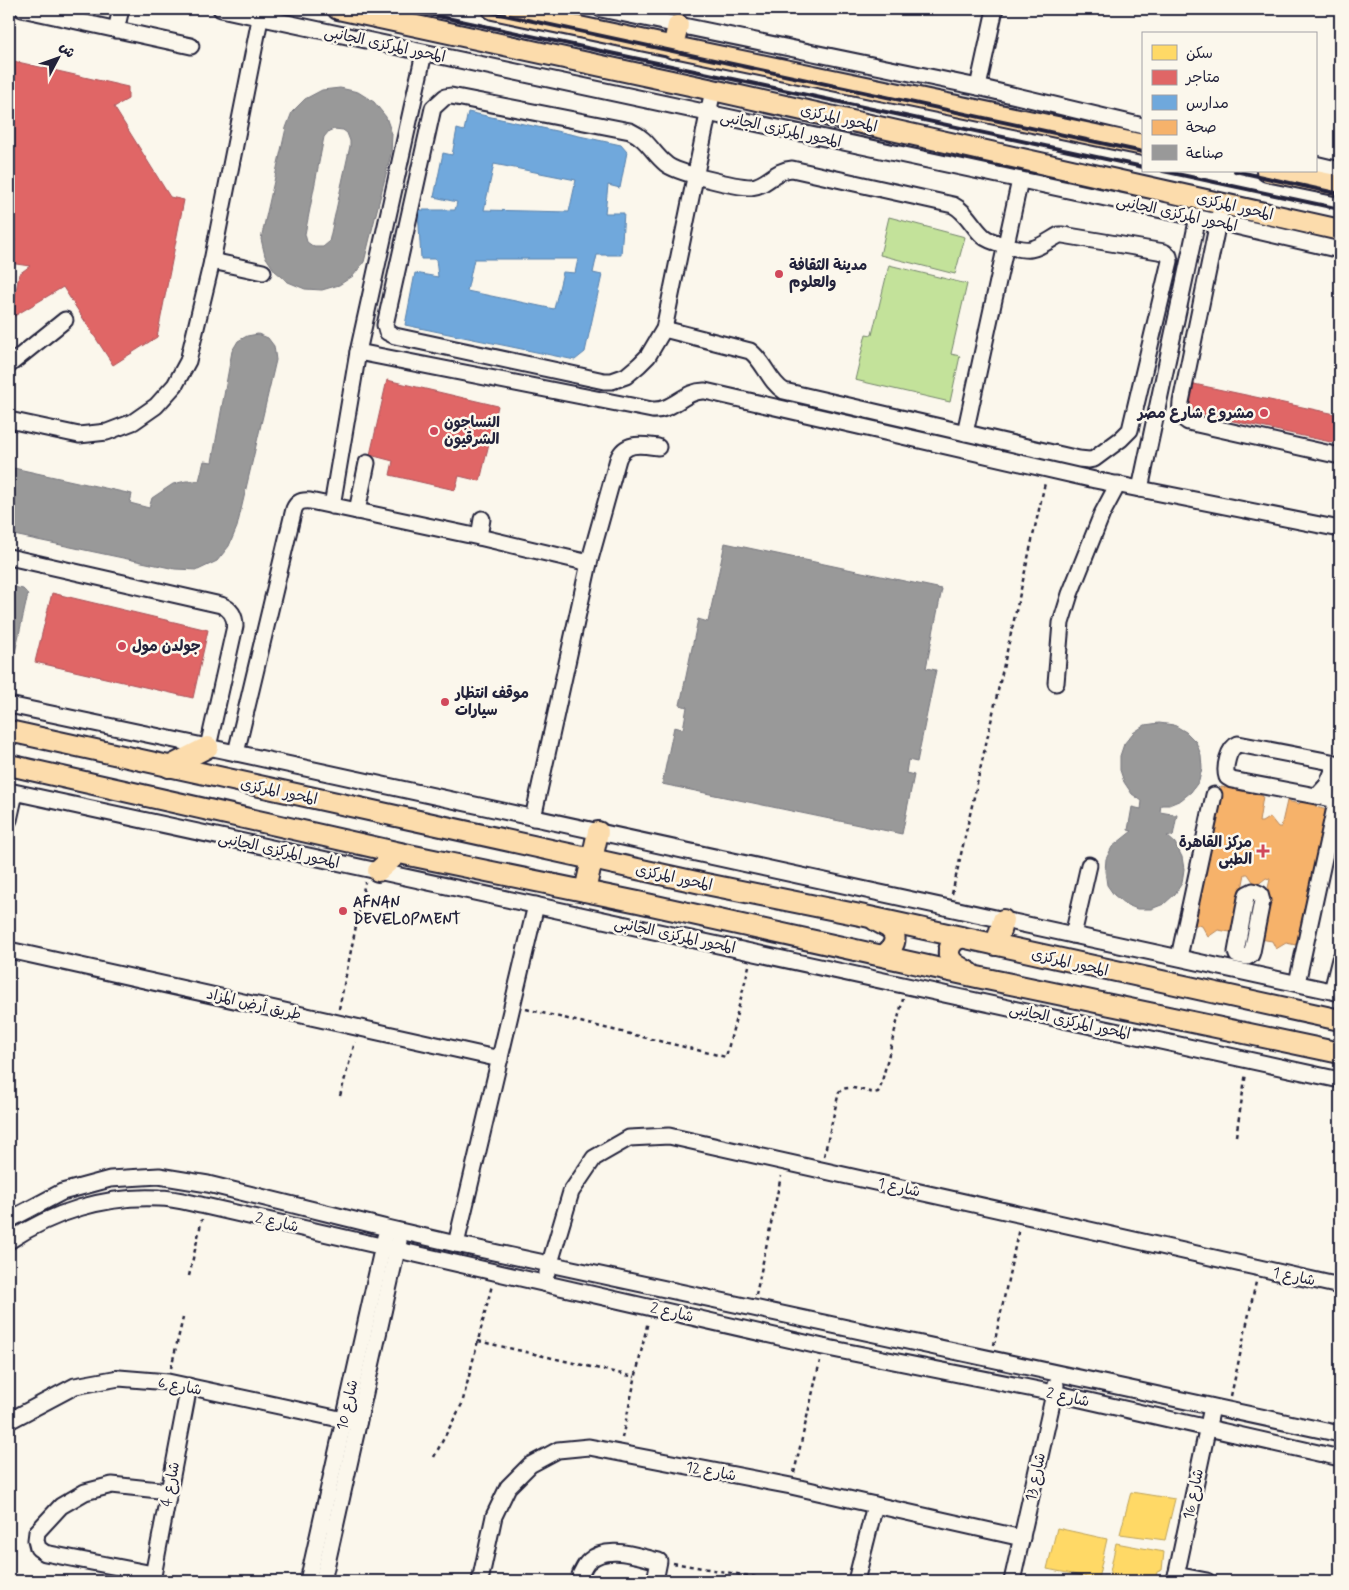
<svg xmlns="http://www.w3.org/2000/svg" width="1349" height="1590" viewBox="0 0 1349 1590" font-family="Mynerve,'Playpen Sans Arabic',sans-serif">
  <rect width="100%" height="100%" fill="#fbf7ec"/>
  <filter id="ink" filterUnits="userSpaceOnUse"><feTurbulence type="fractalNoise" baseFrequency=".02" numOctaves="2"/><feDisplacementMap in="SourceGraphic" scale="10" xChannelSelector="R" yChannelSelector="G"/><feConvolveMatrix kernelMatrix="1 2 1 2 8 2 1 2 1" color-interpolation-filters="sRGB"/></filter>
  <g filter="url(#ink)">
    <g fill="#c3e29a" stroke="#72826a">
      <path d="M889,217L965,237L955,274L880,255Z"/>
      <path d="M889,265L967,284L951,354L960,356L950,402L855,380L866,334L872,335Z"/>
    </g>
    <g fill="#ffd966" stroke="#bda259">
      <path d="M1131,1492L1175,1499L1165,1540L1120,1534Z"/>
      <path d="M1057,1528L1107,1539L1098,1579L1047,1569Z"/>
      <path d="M1116,1543L1164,1552L1162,1570L1157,1572L1155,1581H1108Z"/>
    </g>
    <g fill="#e06666" stroke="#a75259">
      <path d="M9,60L128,87V99L114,107L170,197L184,200L157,337L113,365L63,287L11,318L19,274L30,266L9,263L15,240L9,228Z"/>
      <path d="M387,380L498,406L480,481L459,476L455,490L390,475L393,461L370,455Z"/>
      <path d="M1194,384L1340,415V444L1187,411Z"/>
      <path d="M52,593L208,630L193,698L35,662Z"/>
    </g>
    <path fill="#6fa8dc" stroke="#5880ac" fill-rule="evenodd" d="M468,112L621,145L627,152L620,188L608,185L605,213H624L621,255H597L593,273L602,275L585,352L575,360L405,325L415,273L438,277L436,259H421L418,210H455L457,202L434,197L443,153L452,155L457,129L464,131ZM494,164L576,180L569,212L484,210ZM474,259H578L575,273L563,272L554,309L467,291Z"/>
    <path fill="#f6b26b" stroke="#b6875d" d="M1237,786L1247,789L1250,793L1263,796L1259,822H1262L1270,817L1278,827H1281L1287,801L1299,804L1302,801L1314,803L1316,807L1327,810L1296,945L1286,943L1276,949L1272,941L1260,939L1258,934L1270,879L1266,878L1256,886L1248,874H1245L1234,928L1230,932L1218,930L1208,937L1202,926L1191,924L1221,787L1232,789Z"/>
    <g fill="#999" stroke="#75757d" fill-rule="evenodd">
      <path d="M340,88L358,92L374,102L386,117L392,134L391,154L364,262L353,276L339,285L322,290L305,289L288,282L275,271L265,256L261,239L286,128L292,112L305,99L322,90ZM334,129L343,130L347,133L350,141V146L329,242L323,247H314L307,242L305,234L324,137L329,131Z"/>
      <path d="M258,334L268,338L274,346L276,360L237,527L229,546L217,561L198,570L175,569L9,534V467L132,494L130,503L149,508L152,498L173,484L186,481H199L204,461L212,462L232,351L238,341L247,336Z"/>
      <path d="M725,543L942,589L926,668L936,670L917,762L908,760L906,773L914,775L902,834L662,784L674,727L683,729L687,707L680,705L698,619L708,622Z"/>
      <path d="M9,586L23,589L28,594L14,657L9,656Z"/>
      <path d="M1159,723L1174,725L1186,732L1196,742L1201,755L1202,768L1199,781L1191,792L1181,800L1169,805H1161L1160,812L1177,815L1173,836H1167L1175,843L1182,857L1184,869L1182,883L1175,894L1164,904L1151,909H1137L1125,904L1114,895L1107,885L1105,871L1106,859L1112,847L1132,831L1128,830L1132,807L1141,809L1142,801L1132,794L1124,782L1120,770V756L1124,744L1133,733L1145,725Z"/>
    </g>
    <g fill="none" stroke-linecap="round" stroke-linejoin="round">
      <defs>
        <g id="minor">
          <path d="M22,9L191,46"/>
          <path d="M221,9L1218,222L1340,250"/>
          <path d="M601,9L978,87L1143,126"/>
          <path d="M116,30L121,9"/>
          <path d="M978,87L995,9"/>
          <path d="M1315,164L1340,170"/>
          <path d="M1220,212L1181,402C1180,411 1180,417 1188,422L1340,456"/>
          <path d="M212,261L263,272"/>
          <path d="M664,329L750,351C764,361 769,382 784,391L1079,459L1089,460L1094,459L1121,439L1130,430L1170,261L1169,256L1164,252L1063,235H1059C1050,240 1041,247 1031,249C1022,251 989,242 983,236C972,226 967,212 953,205L792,169C774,170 767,186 751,187C737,187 676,173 666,164C652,153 648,139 630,131L451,96L445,97L433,108L385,325L387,332L395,336L604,381H612L626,376L639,365L648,356L664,329L713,90"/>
          <path d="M358,352L652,410C672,412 685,390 705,391L1095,480L1340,529"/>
          <path d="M9,365L65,320"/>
          <path d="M9,420L79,435L107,432L133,422L156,406L175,385L188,361L212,261L262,9"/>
          <path d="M965,433L1020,180"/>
          <path d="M1140,489L1198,217"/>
          <path d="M332,506L358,352L424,53"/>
          <path d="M357,511L367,463"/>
          <path d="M479,537L482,519"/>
          <path d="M9,557L221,605C231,609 235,616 235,626L208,747"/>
          <path d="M1056,683L1061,623L1070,594L1102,514L1118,484"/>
          <path d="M9,705L236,753L1340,993"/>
          <path d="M236,753L294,509C297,502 302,500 310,501L479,537L589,563"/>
          <path d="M9,791L1340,1080"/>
          <path d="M1317,796L1327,785L1333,771"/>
          <path d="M1337,800L1232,780L1227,777C1224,768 1228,748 1238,744L1336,763L1340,765"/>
          <path d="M533,818L589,563L618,459C625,441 642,445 658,447"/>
          <path d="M9,820L15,793"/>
          <path d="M1253,891L1260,894L1262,901L1252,952L1251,955L1247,957L1237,955L1236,952L1246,898L1247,894Z"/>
          <path d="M1073,935L1089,865"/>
          <path d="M9,950L500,1059"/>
          <path d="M1179,957L1214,795"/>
          <path d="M1297,983L1340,784"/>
          <path d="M1332,991L1340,959"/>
          <path d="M9,1220L62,1192L110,1179L159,1176L208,1184L387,1228L456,1244L1340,1434"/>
          <path d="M9,1241C53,1212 106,1195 159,1198C174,1198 190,1203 205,1206L823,1347L1054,1393L1340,1458"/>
          <path d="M456,1244L536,905"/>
          <path d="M547,1273L571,1192L594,1158L629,1138L669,1136L1340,1286"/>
          <path d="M9,1421L75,1386L119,1378L168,1382L358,1423"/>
          <path d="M153,1574L45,1553L38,1548L36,1540L37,1532L61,1506L85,1492L112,1485L168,1491"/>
          <path d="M580,1575C583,1570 585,1564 589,1561C607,1544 637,1556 659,1561L655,1581"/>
          <path d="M1176,1575L1207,1581"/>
          <path d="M152,1581L189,1386"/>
          <path d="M308,1581L385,1237"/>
          <path d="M323,1581L399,1241"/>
          <path d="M480,1581L494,1516L508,1487L530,1465L558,1450L589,1447L791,1486L1022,1538"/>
          <path d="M856,1581L875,1505"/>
          <path d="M1012,1581L1056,1385"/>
          <path d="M1175,1581L1212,1407"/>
        </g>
        <g id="major">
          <path d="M338,9L713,90L1340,230"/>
          <path d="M493,9L1143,145"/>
          <path d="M673,48L678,25"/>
          <path d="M1267,171L1340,186"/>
          <path d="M9,731L701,883L865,916L1340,1020"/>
          <path d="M9,765L409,855L638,902L977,977L1340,1053"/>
          <path d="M169,767L208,747"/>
          <path d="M378,871L398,853"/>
          <path d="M585,891L598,832"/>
          <path d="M875,920C879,923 885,925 889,928C900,937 893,950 883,955"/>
          <path d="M960,938C951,941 945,952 952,961C956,966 964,969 970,973"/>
          <path d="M996,945L1003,920"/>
        </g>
      </defs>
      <use href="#minor" stroke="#22223b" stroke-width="19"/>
      <use href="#major" stroke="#22223b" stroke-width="24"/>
      <g stroke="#22223b" stroke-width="2.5" stroke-dasharray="4 4" stroke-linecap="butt">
        <path d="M952,894L1045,483"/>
        <path d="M339,1009L365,882"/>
        <path d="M526,1009L726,1057L749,966"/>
        <path d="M340,1096L355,1042"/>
        <path d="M1236,1136L1246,1073"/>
        <path d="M824,1156L839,1092C848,1083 863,1091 874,1093L878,1092L880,1089L903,999"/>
        <path d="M189,1276L202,1219"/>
        <path d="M756,1295L781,1176"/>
        <path d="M478,1341L635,1377"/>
        <path d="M994,1345L1019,1228"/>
        <path d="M171,1368L183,1318"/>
        <path d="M1231,1396L1256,1282"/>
        <path d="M622,1438L648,1321"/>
        <path d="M434,1457L462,1404L492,1285"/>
        <path d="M794,1473L820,1361"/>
        <path d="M673,1563L778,1581"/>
      </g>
      <use href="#minor" stroke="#fbf7ec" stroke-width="15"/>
      <use href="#major" stroke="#fcdcac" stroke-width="20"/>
      <g stroke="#22223b" stroke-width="4">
        <path d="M405,9L1143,167"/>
        <path d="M476,9L1143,152"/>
        <path d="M1163,171L1340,209"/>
        <path d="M1235,171L1340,194"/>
      </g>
    </g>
  </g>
  <g fill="#d1495b" stroke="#fbf7ec" stroke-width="2">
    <circle cx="779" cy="274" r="5"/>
    <circle cx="1264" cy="413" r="5"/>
    <circle cx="434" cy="431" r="5"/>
    <circle cx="122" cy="646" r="5"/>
    <circle cx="445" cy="702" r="5"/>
    <path d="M1260.5 843.5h5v5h5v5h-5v5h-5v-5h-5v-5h5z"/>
    <circle cx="343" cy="911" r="5"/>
  </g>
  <g text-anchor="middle" stroke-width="5" stroke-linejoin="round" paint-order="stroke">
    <g font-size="15" fill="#22223b" stroke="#fbf7ec">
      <text transform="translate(385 44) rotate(12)" y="5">المحور المركزى الجانبى</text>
      <text transform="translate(839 118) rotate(13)" y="5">المحور المركزى</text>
      <text transform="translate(781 129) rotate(12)" y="5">المحور المركزى الجانبى</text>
      <text transform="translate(1235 206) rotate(13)" y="5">المحور المركزى</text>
      <text transform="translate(1177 213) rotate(12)" y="5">المحور المركزى الجانبى</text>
      <text transform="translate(279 791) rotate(12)" y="5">المحور المركزى</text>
      <text transform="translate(279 850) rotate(12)" y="5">المحور المركزى الجانبى</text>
      <text transform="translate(674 877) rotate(12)" y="5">المحور المركزى</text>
      <text transform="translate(675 935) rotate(12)" y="5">المحور المركزى الجانبى</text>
      <text transform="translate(1070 962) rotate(13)" y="5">المحور المركزى</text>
      <text transform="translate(254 1004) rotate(13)" y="5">طريق أرض المزاد</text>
      <text transform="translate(1070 1021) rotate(12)" y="5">المحور المركزى الجانبى</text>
      <text transform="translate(899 1187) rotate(13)" y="5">شارع 1</text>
      <text transform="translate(277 1222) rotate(13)" y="5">شارع 2</text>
      <text transform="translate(1294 1276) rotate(12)" y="5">شارع 1</text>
      <text transform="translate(672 1312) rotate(13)" y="5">شارع 2</text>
      <text transform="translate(180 1386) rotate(10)" y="5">شارع 6</text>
      <text transform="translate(1068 1397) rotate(12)" y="5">شارع 2</text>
      <text transform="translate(347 1405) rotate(-77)" y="5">شارع 10</text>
      <text transform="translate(711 1471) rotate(11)" y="5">شارع 12</text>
      <text transform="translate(1035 1477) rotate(-78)" y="5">شارع 13</text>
      <text transform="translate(170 1484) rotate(-79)" y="5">شارع 4</text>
      <text transform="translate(1193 1494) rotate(-78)" y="5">شارع 16</text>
    </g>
    <g font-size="15" font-weight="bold" fill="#22223b" stroke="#fbf7ec" text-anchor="start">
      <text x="789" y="270">مدينة الثقافة<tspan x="789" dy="17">والعلوم</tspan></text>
      <text x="1254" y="418" text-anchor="end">مشروع شارع مصر</text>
      <text x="444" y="427">النساجون<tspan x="444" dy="17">الشرقيون</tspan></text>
      <text x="132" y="651">جولدن مول</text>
      <text x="455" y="698">موقف انتظار<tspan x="455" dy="17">سيارات</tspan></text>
      <text x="1252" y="847" text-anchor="end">مركز القاهرة<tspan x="1252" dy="17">الطبى</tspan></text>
      <text x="353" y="907">AFNAN<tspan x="353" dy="17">DEVELOPMENT</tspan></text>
    </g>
  </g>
  <rect width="1349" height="1590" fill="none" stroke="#fbf7ec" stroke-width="30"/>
  <rect x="15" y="15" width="1319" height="1560" fill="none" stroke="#22223b" stroke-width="2" filter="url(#ink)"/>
  <rect x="1142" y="32" width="175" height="140" fill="#fbf7ec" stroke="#a4a2a5"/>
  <rect x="1152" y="45" width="25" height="15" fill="#ffd966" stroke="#a4a2a5"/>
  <text x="1186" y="58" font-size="15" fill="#22223b">سكن</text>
  <rect x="1152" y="70" width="25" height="15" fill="#e06666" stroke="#a4a2a5"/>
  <text x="1186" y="82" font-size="15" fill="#22223b">متاجر</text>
  <rect x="1152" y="95" width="25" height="15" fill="#6fa8dc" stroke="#a4a2a5"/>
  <text x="1186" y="108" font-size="15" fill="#22223b">مدارس</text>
  <rect x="1152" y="120" width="25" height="15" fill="#f6b26b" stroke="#a4a2a5"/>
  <text x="1186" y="132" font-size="15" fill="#22223b">صحة</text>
  <rect x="1152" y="145" width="25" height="15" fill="#999999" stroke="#a4a2a5"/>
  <text x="1186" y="158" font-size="15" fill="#22223b">صناعة</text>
  <g transform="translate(58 58) rotate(49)" stroke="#fbf7ec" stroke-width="4" paint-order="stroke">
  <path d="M0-4L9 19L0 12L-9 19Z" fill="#22223b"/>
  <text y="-8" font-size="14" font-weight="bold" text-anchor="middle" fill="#22223b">ش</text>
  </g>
</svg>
